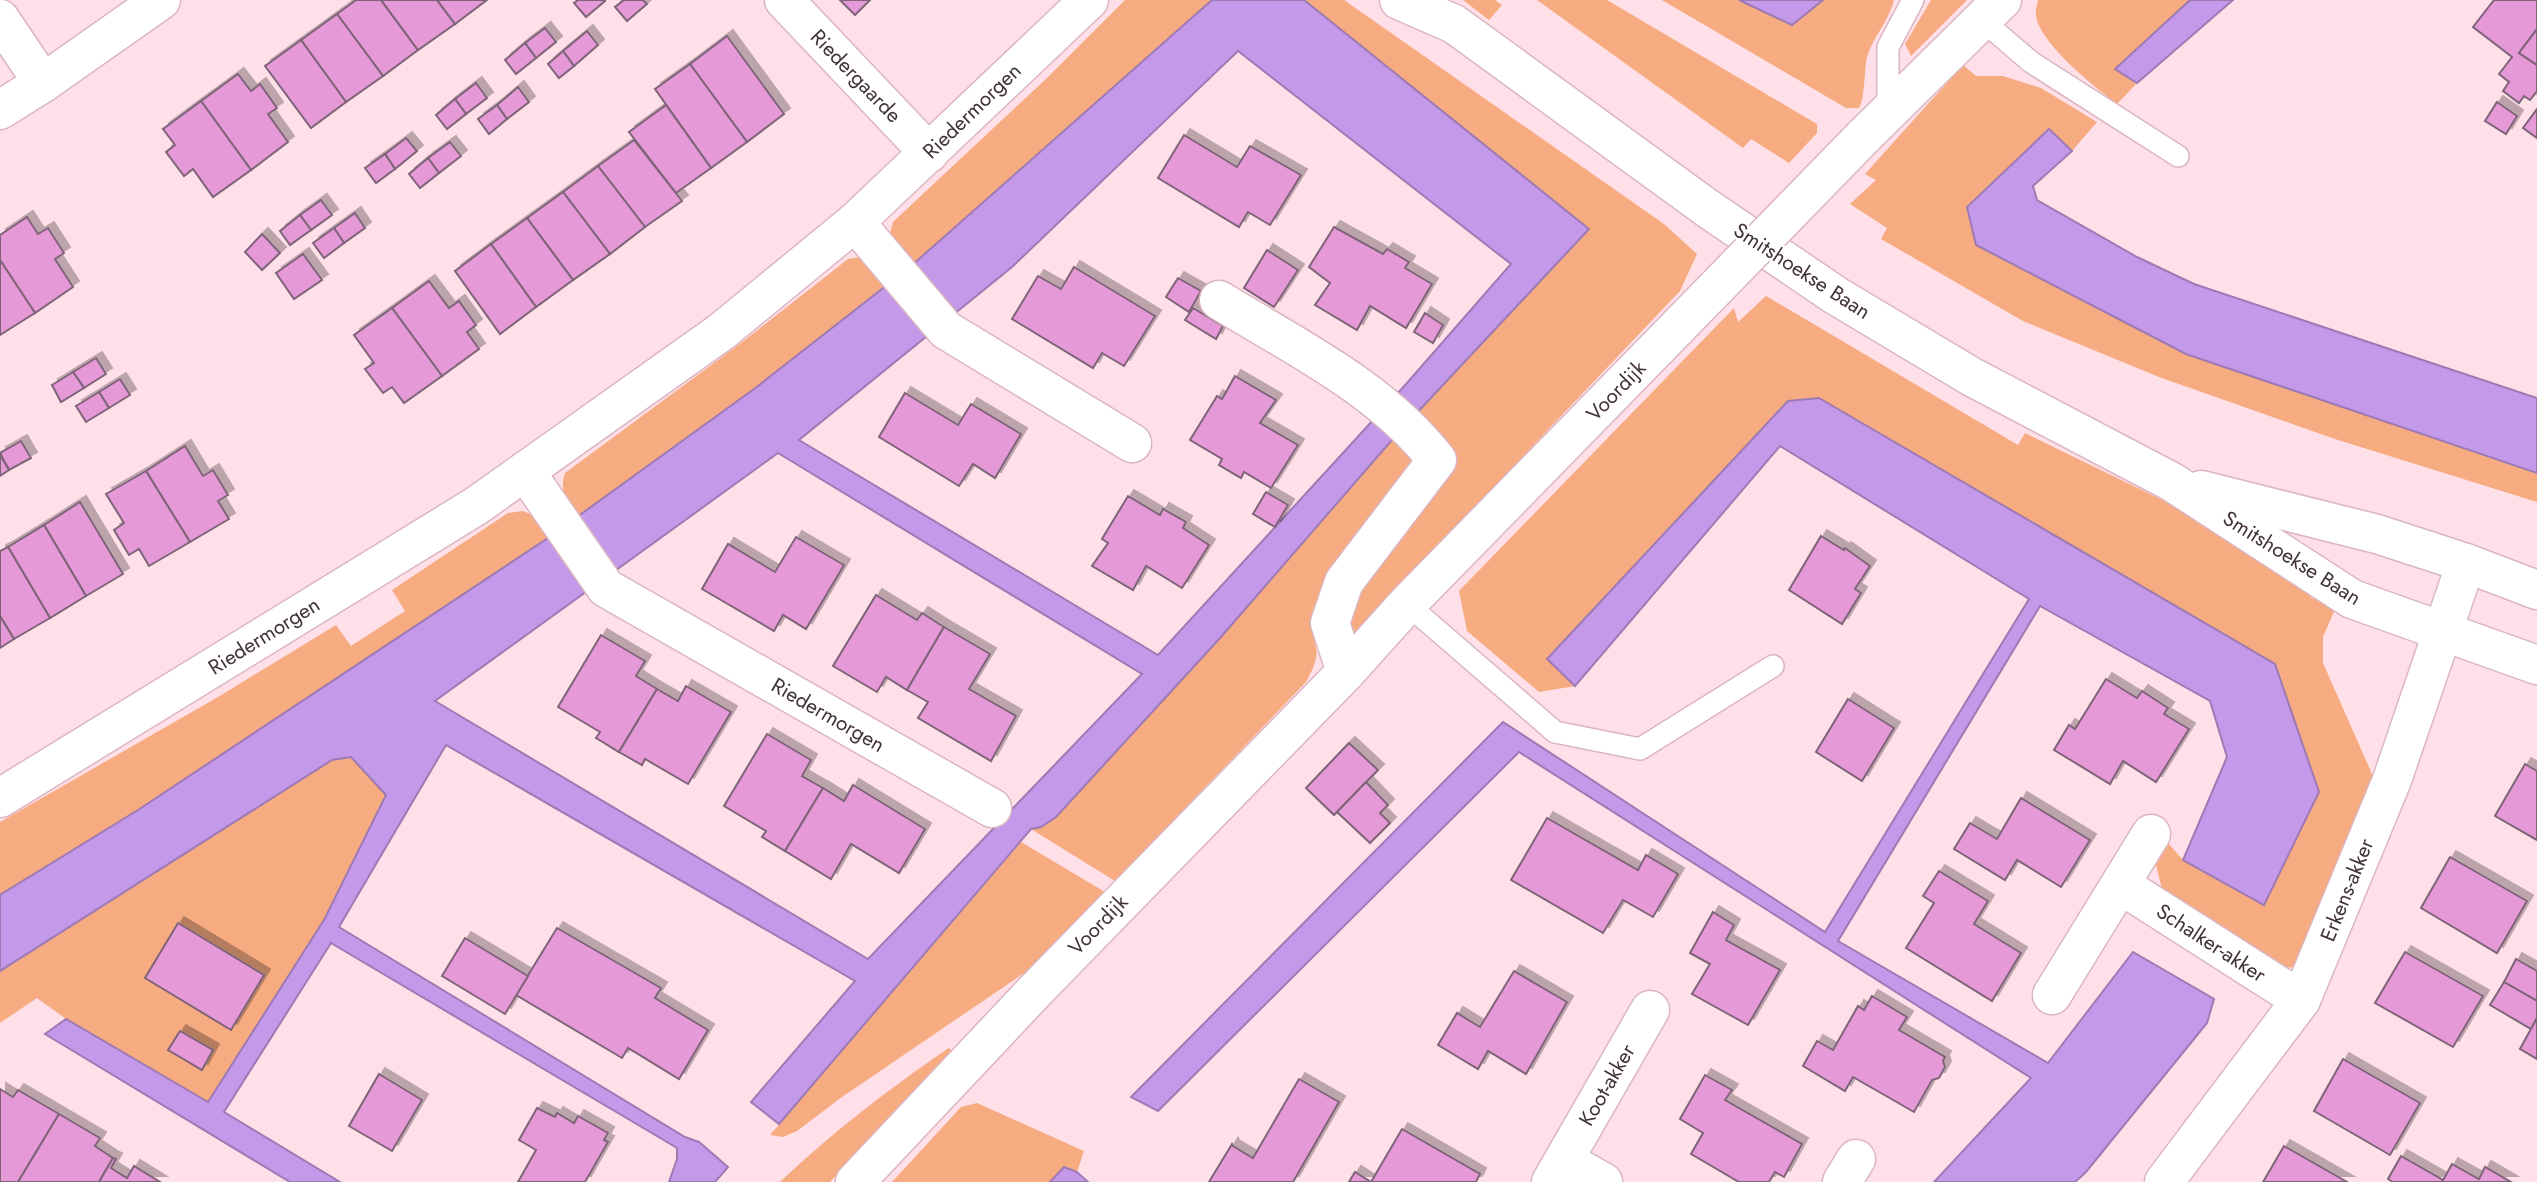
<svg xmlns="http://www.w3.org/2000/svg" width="2537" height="1182" viewBox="0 0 2537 1182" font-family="Jost,sans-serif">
  <defs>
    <filter id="shadow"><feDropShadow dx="6" dy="-6" stdDeviation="0" flood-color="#0004"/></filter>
  </defs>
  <rect width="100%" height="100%" fill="#ffe0e8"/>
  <g fill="#f7ab81">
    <path d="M1125,0H1212L910,267L889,237L893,222L1047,78Z"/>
    <path d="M1304,0H1344L1664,224L1697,254L1680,291L1351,637L1347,619L1366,579L1449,474L1416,415L1589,229Z"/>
    <path d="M1463,0H1495L1502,5L1489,20Z"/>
    <path d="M1537,0H1607L1817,124V133L1789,163L1751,139L1743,148Z"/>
    <path d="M1662,0H1739L1791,24L1823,0H1894C1889,21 1873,37 1867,57C1864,70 1865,100 1859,108H1846Z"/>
    <path d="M1931,0H1967L1911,56L1905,44Z"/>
    <path d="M2038,0H2190L2116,68L2137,83L2117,104C2095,87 2041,45 2036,16C2035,12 2037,5 2038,0Z"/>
    <path d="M1963,65L1976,76H2003L2041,88L2097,122L2072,151L2048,130L1967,206L1976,245L2186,354L2537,473V502L2335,439L2159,377L2023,321L1881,239L1887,228L1850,204L1876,180L1865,174Z"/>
    <path d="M861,257L889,283L754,389L578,516C567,501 559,492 565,473L741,343L848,259Z"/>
    <path d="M1766,296L2018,445L2025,433L2240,538L2268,557L2312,598L2336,607L2323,637V663L2376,783L2296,967L2267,969L2165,901L2156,865L2168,843L2183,860L2275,664L1819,398L1547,658L1575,686L1539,692L1467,631L1459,591L1734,308L1738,322Z"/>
    <path d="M1398,433L1420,461L1320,594C1318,600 1312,608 1312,615C1311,649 1326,646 1306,682L1115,881L1031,829L1041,827L1056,817L1220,638Z"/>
    <path d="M523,511L536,517L548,538L138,810L0,895V822L218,697L336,625L351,646L405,611L392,590L508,513Z"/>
    <path d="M351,757L386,794L324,920L208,1102L66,1019L37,998L0,1023V971L332,760Z"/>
    <path d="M1021,842L1105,892L1033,967L842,1097L797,1131L783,1137L770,1135Z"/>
    <path d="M949,1048L953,1052L830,1182H780C834,1131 887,1090 949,1048Z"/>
    <path d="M977,1103L1084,1151L1077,1172L1064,1167L1050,1182H892L961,1107Z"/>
  </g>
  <g fill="#c499ea" stroke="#9d7ab4" stroke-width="2" fill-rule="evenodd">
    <path d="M1212,0H1304L1589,229L1398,433L1220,638L1056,817L1041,827L1031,829L779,1124L751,1102L855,981L446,745L339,927L685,1137L699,1142L728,1167L715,1182H669L677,1159V1148L331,943L224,1112L340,1182H290L45,1034L66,1019L208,1102L324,920L386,795L351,757L332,760L0,971V895L138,810L548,538L754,389L910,267ZM1238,51L1511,264L1407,383L1158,655L799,440L1012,267ZM778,453L1142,674L868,959L435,701Z"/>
    <path d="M1739,0H1823L1792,25Z"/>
    <path d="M2190,0H2233L2137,83L2115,69Z"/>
    <path d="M2049,129L2072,151L2033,186L2037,200L2137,257L2194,284L2537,398V473L2186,354L1976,245L1967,207Z"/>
    <path d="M1819,398L2275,664L2319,792L2264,905L2183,860L2227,757L2210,701L2040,606L1838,941L2048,1063L2133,952L2214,999L2207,1023L2086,1172L2075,1182H1934L2031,1078L1519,752L1158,1111L1131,1097L1503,722L1825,932L2029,599L1780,446L1575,686L1547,659L1788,401Z"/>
    <path d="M1064,1167L1077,1172L1088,1182H1050Z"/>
  </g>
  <g fill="#e599d7" stroke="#7e6479" stroke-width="2" filter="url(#shadow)">
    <path d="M356,0H381L418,50L383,76L337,14Z"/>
    <path d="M381,0H437L455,24L418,50Z"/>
    <path d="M437,0H487L455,24Z"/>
    <path d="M578,0H605V1L586,17L574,3Z"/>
    <path d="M624,0H643L647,4L627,21L615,7Z"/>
    <path d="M840,0H870L855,15Z"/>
    <path d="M2494,0H2537V29L2519,53L2537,65V91L2530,100L2524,96L2519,103L2503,91L2509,82L2499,74L2512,57L2473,27Z"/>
    <path d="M337,14L383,76L346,102L301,40Z"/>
    <path d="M545,28L556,42L536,58L525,43Z"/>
    <path d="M2537,29V65L2519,53Z"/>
    <path d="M587,31L598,45L574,66L563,51Z"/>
    <path d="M727,36L784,114L747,142L690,64Z"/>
    <path d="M301,40L346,102L311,128L265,66Z"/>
    <path d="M525,43L536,58L516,74L505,60Z"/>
    <path d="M563,51L574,66L559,78L548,64Z"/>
    <path d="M690,64L747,142L711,168L655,89Z"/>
    <path d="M238,74L251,91L260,84L277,108L268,114L288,142L251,170L201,101Z"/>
    <path d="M476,83L487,98L466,114L455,99Z"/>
    <path d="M518,87L529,102L507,119L497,105Z"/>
    <path d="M455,99L466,114L447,129L436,115Z"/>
    <path d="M201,101L251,170L213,197L193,169L184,176L166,152L175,145L163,129Z"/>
    <path d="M2497,102L2517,116L2506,134L2485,121Z"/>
    <path d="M497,105L507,119L489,134L478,119Z"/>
    <path d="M666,105L711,168L676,193L629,132Z"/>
    <path d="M2537,109V138L2523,128Z"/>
    <path d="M1184,135L1237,167L1250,146L1301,175L1270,225L1248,212L1239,227L1158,178Z"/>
    <path d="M406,138L417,151L395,169L385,154Z"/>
    <path d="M634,140L682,201L645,227L598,166Z"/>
    <path d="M450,142L461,156L439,173L428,158Z"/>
    <path d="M385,154L395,169L376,183L365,168Z"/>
    <path d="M428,158L439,173L420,188L409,174Z"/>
    <path d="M598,166L645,227L610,254L563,192Z"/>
    <path d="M563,192L610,254L573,280L527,218Z"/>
    <path d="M321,200L332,215L311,230L300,215Z"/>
    <path d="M355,213L365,228L344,243L334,228Z"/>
    <path d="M300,215L311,230L290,245L280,231Z"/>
    <path d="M27,217L38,234L48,228L64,253L55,259L73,287L35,313L0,260V235Z"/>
    <path d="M527,218L573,280L536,307L491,244Z"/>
    <path d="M1334,227L1383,254L1387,249L1409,262L1405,268L1432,284L1406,328L1370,306L1357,330L1315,305L1330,283L1309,267Z"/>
    <path d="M334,228L344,243L324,258L313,243Z"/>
    <path d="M262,234L280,253L262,270L245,252Z"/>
    <path d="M491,244L536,307L500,334L455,271Z"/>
    <path d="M1267,250L1298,270L1274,307L1244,288Z"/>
    <path d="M303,254L322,280L294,299L276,273Z"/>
    <path d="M0,260L35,313L0,335Z"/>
    <path d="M1074,267L1155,316L1124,366L1102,353L1093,368L1012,319L1038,276L1061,289Z"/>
    <path d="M1178,278L1201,291L1189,312L1166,297Z"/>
    <path d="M429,281L449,308L459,301L476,325L467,332L479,349L442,376L392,308Z"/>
    <path d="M392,308L442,376L404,403L392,387L383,393L365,369L374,363L354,335Z"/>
    <path d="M1193,308L1223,326L1216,339L1185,320Z"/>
    <path d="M1425,313L1443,325L1433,343L1414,332Z"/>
    <path d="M96,358L106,374L84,388L73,372Z"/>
    <path d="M73,372L84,388L61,402L52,385Z"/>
    <path d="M1235,376L1276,400L1260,423L1298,445L1271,488L1244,472L1241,478L1219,465L1222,459L1190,440L1217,396L1222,399Z"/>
    <path d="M120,379L130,395L109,408L99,392Z"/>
    <path d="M99,392L109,408L86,422L76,406Z"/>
    <path d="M905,393L958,425L971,404L1021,434L995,478L973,464L959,486L879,437Z"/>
    <path d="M21,441L31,458L9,470L0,453Z"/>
    <path d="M185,446L203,476L213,470L228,495L218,501L229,519L190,542L146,471Z"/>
    <path d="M0,455L9,470L0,476Z"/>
    <path d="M146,471L190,542L149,566L139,549L129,555L114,530L124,523L106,494Z"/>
    <path d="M1266,492L1288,505L1275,527L1253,514Z"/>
    <path d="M1128,496L1160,515L1163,509L1186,522L1183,528L1209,545L1182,588L1146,566L1133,590L1092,566L1108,543L1102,539Z"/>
    <path d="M80,502L123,574L86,596L44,525Z"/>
    <path d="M44,525L86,596L50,618L8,547Z"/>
    <path d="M1821,536L1844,550L1845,548L1870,566L1855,589L1861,593L1842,624L1789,590Z"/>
    <path d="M796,537L844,565L806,629L783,615L774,631L702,589L728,544L775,572Z"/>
    <path d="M8,547L50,618L14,639L0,616V551Z"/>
    <path d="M876,595L917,620L922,613L944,627L907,690L886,677L877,692L833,666Z"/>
    <path d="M0,616L14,639L0,648Z"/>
    <path d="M944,627L990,654L969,689L1016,716L991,761L918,718L928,702L907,690Z"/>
    <path d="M601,635L645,661L636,676L657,689L619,752L596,738L600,732L558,707Z"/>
    <path d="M2106,679L2137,698L2142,691L2168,708L2164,714L2189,729L2156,782L2123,761L2110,784L2054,750L2069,725L2075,729Z"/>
    <path d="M686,686L731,712L688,784L645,759L642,765L619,752L657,689L678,701Z"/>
    <path d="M1848,699L1894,728L1862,781L1816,752Z"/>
    <path d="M767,734L811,760L802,776L823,788L785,851L762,837L766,831L724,806Z"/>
    <path d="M1349,743L1378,770L1334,815L1306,788Z"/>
    <path d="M2525,764L2537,771V840L2495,816Z"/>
    <path d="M1366,782L1388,805L1380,813L1390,823L1370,843L1337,812Z"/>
    <path d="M853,785L925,829L899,873L851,844L831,879L785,851L823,788L844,801Z"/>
    <path d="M2021,798L2090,840L2061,887L2017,860L2005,880L1954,849L1970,823L1997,839Z"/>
    <path d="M1547,818L1638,870L1646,855L1678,874L1653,917L1623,900L1603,933L1511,880Z"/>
    <path d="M2450,857L2527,901L2497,953L2421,908Z"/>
    <path d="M1939,871L1988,901L1974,924L2021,953L1992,1001L1906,948L1934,903L1923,896Z"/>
    <path d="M1713,912L1734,925L1726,940L1780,970L1748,1025L1692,994L1710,964L1690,953Z"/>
    <path d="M178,923L264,975L231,1030L145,978Z"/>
    <path d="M557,928L661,988L655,998L708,1030L679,1079L628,1048L622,1058L516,995Z"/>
    <path d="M465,938L528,976L505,1014L442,976Z"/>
    <path d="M2405,952L2483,996L2453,1047L2375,1003Z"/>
    <path d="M2516,959L2537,971V1001L2504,982Z"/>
    <path d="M1514,971L1567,1002L1526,1074L1488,1051L1478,1069L1438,1045L1457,1013L1480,1027Z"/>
    <path d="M2504,982L2537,1001V1018L2531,1029L2490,1005Z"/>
    <path d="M1872,996L1907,1017L1899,1030L1945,1057L1943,1061L1945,1067L1939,1078L1932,1080L1914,1112L1853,1077L1845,1091L1803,1066L1817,1041L1833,1050L1858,1006L1864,1010Z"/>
    <path d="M2537,1018V1059L2520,1049Z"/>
    <path d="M180,1031L213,1050L202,1070L168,1050Z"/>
    <path d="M2343,1059L2420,1103L2390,1155L2314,1111Z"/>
    <path d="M379,1074L422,1100L392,1151L349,1126Z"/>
    <path d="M1705,1075L1732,1090L1725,1100L1802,1144L1784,1177L1775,1172L1769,1182H1739L1691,1154L1703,1133L1680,1119Z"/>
    <path d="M1299,1079L1339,1102L1293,1182H1209L1232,1144L1233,1146L1253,1158Z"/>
    <path d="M0,1089L13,1097L18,1090L59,1114L18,1182H0Z"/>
    <path d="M537,1108L555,1117L557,1113L574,1123L578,1116L608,1133L604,1140L608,1142L585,1182H518L536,1150L519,1140Z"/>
    <path d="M59,1114L100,1138L95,1146L113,1158L99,1182H18Z"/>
    <path d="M1402,1129L1480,1174L1476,1182H1349L1355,1172L1371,1182Z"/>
    <path d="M2284,1146L2347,1182H2263Z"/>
    <path d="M2401,1156L2443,1180L2442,1182H2393L2388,1179Z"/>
    <path d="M113,1158L116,1159L111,1168L127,1178L134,1166L160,1182H99Z"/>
    <path d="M2452,1164L2479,1179L2485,1167L2511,1182H2442Z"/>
  </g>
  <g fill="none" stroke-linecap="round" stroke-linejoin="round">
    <defs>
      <g id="lane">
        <path d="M1982,20L2031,62L2178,156"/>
        <path d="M1888,112V47L1913,0"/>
        <path d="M1407,604L1555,732L1640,749L1773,666"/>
      </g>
      <g id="street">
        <path d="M784,0L929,153"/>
        <path d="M0,19L43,83L0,110"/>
        <path d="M43,83L161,0"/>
        <path d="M1863,137L2002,0"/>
        <path d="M855,222L946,330L1132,443"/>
        <path d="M1219,300C1295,347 1381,388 1437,460L1344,582L1330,623L1346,672"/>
        <path d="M525,471L606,588L992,808"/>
        <path d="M0,798L476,506L721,332L855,222L1089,0"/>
        <path d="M2121,885L2301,1000"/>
        <path d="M2052,995L2151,834"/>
        <path d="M1564,1160L1603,1182"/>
        <path d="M855,1182L1034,992L1346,672L1407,604L1712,292"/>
        <path d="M1551,1182L1650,1010"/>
        <path d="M1842,1182L1856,1159"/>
        <path d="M2164,1182L2301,1000L2392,780L2466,563"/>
      </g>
      <g id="secondary">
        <path d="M1399,0L1454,24L1707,208L1835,295L1972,377L2172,482L2352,599L2537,665"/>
        <path d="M2201,490L2377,534L2466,563L2537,590"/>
      </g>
    </defs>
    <use href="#lane" stroke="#dbb6c0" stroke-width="24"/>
    <use href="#street" stroke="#dbb6c0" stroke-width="41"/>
    <use href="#secondary" stroke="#dbb6c0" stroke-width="41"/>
    <use href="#lane" stroke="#fff" stroke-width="21"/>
    <use href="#street" stroke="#fff" stroke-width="38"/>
    <use href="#secondary" stroke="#fff" stroke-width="38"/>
    <defs>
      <path id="street-bridge" d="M1712,292L1863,137"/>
    </defs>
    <use href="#street-bridge" stroke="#dbb6c0" stroke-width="41" stroke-linecap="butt"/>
    <use href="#street-bridge" stroke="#fff" stroke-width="38"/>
  </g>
  <g text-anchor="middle" stroke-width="5" stroke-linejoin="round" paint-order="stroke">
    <g font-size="21" fill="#413337" stroke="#fff">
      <text transform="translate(856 76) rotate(46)" y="7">Riedergaarde</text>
      <text transform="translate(972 111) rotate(-44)" y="7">Riedermorgen</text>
      <text transform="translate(1802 271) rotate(33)" y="7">Smitshoekse Baan</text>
      <text transform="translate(1616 391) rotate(-46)" y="7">Voordijk</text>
      <text transform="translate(2292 558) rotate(32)" y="7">Smitshoekse Baan</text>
      <text transform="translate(264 636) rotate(-32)" y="7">Riedermorgen</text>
      <text transform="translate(828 715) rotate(30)" y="7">Riedermorgen</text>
      <text transform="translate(2347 890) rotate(-68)" y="7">Erkens-akker</text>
      <text transform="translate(1098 925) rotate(-46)" y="7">Voordijk</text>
      <text transform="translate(2211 943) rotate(33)" y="7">Schalker-akker</text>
      <text transform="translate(1607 1085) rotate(-60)" y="7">Koot-akker</text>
    </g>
  </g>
</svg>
